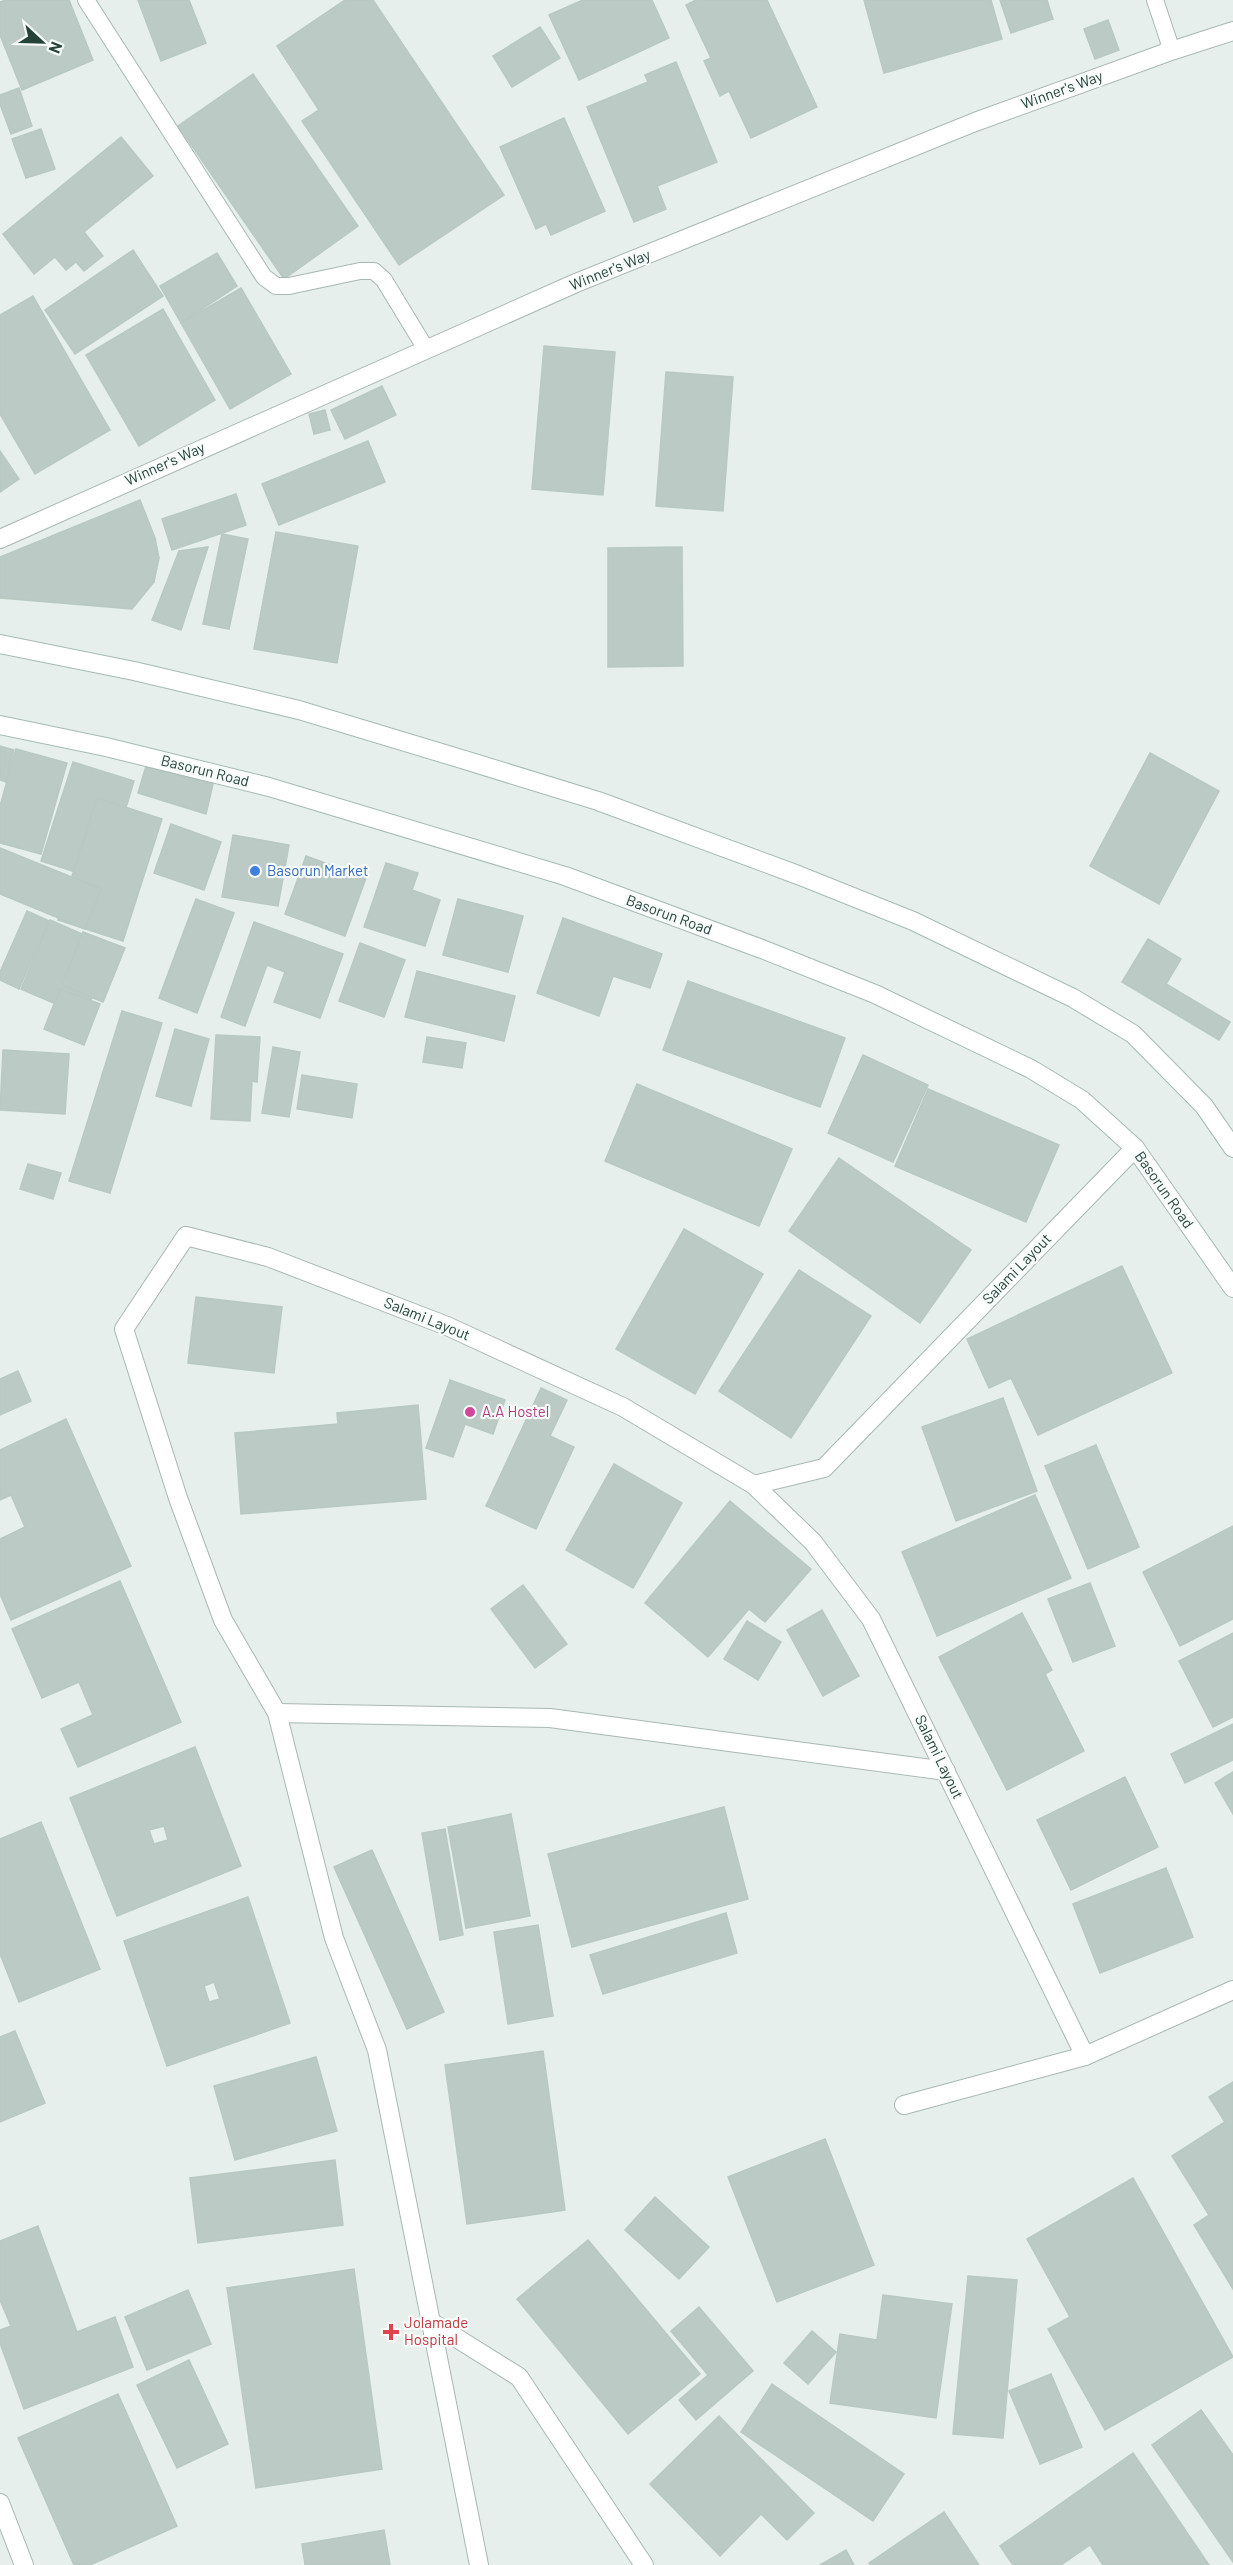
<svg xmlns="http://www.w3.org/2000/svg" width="1233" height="2565" viewBox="0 0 1233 2565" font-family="Barlow,sans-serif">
  <rect width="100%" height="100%" fill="#e6efeb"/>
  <g fill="#bbcac4" stroke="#b8c9c2" stroke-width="1.5" fill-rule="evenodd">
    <path d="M6,0H69L93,60L22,90L0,35V2Z"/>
    <path d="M138,0H189L206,43L161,61Z"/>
    <path d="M345,0H373L504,195L399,265L302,121L319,110L277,46Z"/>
    <path d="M583,0H652L669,38L579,80L549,15Z"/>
    <path d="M696,0H767L817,107L751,138L729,91L720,96L704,61L711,58L686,5Z"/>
    <path d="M864,0H991L1002,39L884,73Z"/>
    <path d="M1000,0H1047L1053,19L1011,33Z"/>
    <path d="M1108,20L1119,50L1095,59L1084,29Z"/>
    <path d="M540,27L560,58L512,87L493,56Z"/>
    <path d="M676,62L717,162L657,186L666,209L634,222L587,107L648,82L645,75Z"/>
    <path d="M253,74L358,226L284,279L178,126Z"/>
    <path d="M19,88L32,126L11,134L0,104V95Z"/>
    <path d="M564,118L605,211L551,235L546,224L536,229L500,147Z"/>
    <path d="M41,129L55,169L26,178L12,139Z"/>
    <path d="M121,137L153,176L84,232L103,256L84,271L76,262L66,270L55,257L34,274L3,234Z"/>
    <path d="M133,250L163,296L75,354L45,310Z"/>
    <path d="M217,253L237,286L181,323L160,286Z"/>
    <path d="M241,288L291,374L230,409L181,323Z"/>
    <path d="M33,296L110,430L35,474L0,414V315Z"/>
    <path d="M163,309L215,400L139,446L86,355Z"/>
    <path d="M544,346L615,352L603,495L532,489Z"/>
    <path d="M666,372L733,377L723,511L656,506Z"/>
    <path d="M382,386L396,415L345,439L331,410Z"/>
    <path d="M325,410L330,430L314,434L309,414Z"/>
    <path d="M368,441L385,482L279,525L262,484Z"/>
    <path d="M0,451L19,479L0,492Z"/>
    <path d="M236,494L246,525L172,550L162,519Z"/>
    <path d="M140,500L155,538L159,558L154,582L132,609L0,598V557Z"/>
    <path d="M276,532L358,546L337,663L254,649Z"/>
    <path d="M222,534L248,539L229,629L203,624Z"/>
    <path d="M208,547L181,630L152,620L179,551Z"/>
    <path d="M682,547L683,666L608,667V548Z"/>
    <path d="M0,746L14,750L6,782L0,780Z"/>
    <path d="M16,749L67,763L41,854L0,843V806Z"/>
    <path d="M1150,753L1219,791L1159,904L1090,866Z"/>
    <path d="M73,762L134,781L104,881L41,861Z"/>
    <path d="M146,766L213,784L206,814L138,793Z"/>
    <path d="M97,798L162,819L123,941L58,920Z"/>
    <path d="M171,824L221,842L204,890L154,873Z"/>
    <path d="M233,835L289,845L278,906L222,897Z"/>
    <path d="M0,848L101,889L85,929L0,894Z"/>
    <path d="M306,856L366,878L345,936L285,914Z"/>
    <path d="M386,863L418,873L412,890L440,900L425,946L364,927Z"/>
    <path d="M196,899L234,913L197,1013L159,998Z"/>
    <path d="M458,899L523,916L508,972L443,955Z"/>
    <path d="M27,911L49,921L19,989L0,980V972Z"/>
    <path d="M563,918L662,954L650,988L613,976L599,1016L537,993Z"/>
    <path d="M50,920L114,948L84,1016L21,989Z"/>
    <path d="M254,922L343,954L320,1018L274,1002L285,972L267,965L245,1026L221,1017Z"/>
    <path d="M83,932L125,948L103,1002L62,985Z"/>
    <path d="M1148,939L1181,959L1166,984L1230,1022L1219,1040L1122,982Z"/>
    <path d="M360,943L405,960L384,1017L339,1001Z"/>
    <path d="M417,971L515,996L504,1041L405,1017Z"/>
    <path d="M688,981L845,1038L820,1107L663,1050Z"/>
    <path d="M60,989L100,1004L84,1045L44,1029Z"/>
    <path d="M122,1011L162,1023L110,1193L69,1181Z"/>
    <path d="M175,1029L209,1039L191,1106L156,1096Z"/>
    <path d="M216,1035L260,1037L257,1082L252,1081L250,1121L211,1119Z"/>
    <path d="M427,1037L466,1043L462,1068L423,1062Z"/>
    <path d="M273,1047L300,1052L289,1117L262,1113Z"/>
    <path d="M3,1050L69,1054L65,1114L0,1110Z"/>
    <path d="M863,1055L928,1085L893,1162L828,1133Z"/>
    <path d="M302,1075L357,1084L352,1118L297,1109Z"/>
    <path d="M637,1084L792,1149L759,1226L605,1161Z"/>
    <path d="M928,1089L1059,1145L1026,1222L895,1166Z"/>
    <path d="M839,1158L971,1250L920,1323L789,1231Z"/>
    <path d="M28,1164L61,1173L53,1199L20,1189Z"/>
    <path d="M684,1229L763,1274L695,1394L616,1349Z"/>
    <path d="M1122,1266L1172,1373L1038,1435L1011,1378L989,1388L967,1339Z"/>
    <path d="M799,1270L871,1316L791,1438L719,1391Z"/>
    <path d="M196,1297L282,1307L274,1373L188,1363Z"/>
    <path d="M18,1371L31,1401L0,1415V1379Z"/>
    <path d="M450,1380L505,1400L493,1434L465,1424L453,1457L426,1448Z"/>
    <path d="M541,1388L567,1400L550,1436L574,1447L536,1529L486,1506Z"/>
    <path d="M1003,1398L1037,1491L956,1521L922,1427Z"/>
    <path d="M418,1405L426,1499L241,1514L235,1433L338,1424L337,1413Z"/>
    <path d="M66,1419L131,1566L11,1620L0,1594V1539L25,1527L11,1495L0,1500V1450Z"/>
    <path d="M1096,1445L1139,1547L1088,1569L1045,1466Z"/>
    <path d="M614,1464L682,1503L633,1588L566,1550Z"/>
    <path d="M1035,1495L1071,1578L937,1636L902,1552Z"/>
    <path d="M730,1501L811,1569L765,1622L749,1609L708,1657L645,1603Z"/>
    <path d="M1233,1526V1619L1180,1646L1143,1572Z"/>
    <path d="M120,1581L181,1722L78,1767L61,1729L93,1715L79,1682L42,1698L12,1629Z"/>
    <path d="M1090,1583L1115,1646L1073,1662L1048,1599Z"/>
    <path d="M523,1585L567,1644L535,1668L491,1609Z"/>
    <path d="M822,1610L859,1676L823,1696L787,1630Z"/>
    <path d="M1022,1613L1052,1670L1045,1674L1084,1751L1007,1790L939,1657Z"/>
    <path d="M747,1621L781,1642L758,1680L724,1659Z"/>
    <path d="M1233,1633V1717L1213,1727L1179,1661Z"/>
    <path d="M1233,1724V1760L1185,1783L1171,1754Z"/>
    <path d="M195,1747L241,1866L117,1916L70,1798ZM164,1826L168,1840L154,1844L149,1830Z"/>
    <path d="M1233,1772V1814L1215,1783Z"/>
    <path d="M1125,1777L1158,1847L1071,1890L1037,1820Z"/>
    <path d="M724,1807L748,1899L572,1947L548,1854Z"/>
    <path d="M511,1814L530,1916L466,1928L448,1827Z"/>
    <path d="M41,1822L100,1969L19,2002L0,1954V1839Z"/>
    <path d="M445,1829L463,1935L440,1940L422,1833Z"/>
    <path d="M372,1850L444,2012L407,2029L334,1867Z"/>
    <path d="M1166,1868L1193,1937L1100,1973L1073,1904Z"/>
    <path d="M248,1897L290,2023L167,2066L124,1941ZM214,1982L220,1999L209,2002L204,1986Z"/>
    <path d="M726,1913L737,1953L603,1994L590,1955Z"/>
    <path d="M538,1925L553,2016L508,2024L494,1932Z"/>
    <path d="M15,2031L45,2103L0,2122V2037Z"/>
    <path d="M543,2051L565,2210L467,2224L445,2065Z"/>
    <path d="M316,2057L337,2131L235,2160L214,2086Z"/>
    <path d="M1233,2082V2289L1194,2225L1209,2215L1172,2156L1225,2122L1209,2097Z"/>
    <path d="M825,2139L874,2265L777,2302L728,2177Z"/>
    <path d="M335,2160L343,2225L198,2243L190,2178Z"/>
    <path d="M1133,2178L1233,2357L1105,2430L1048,2329L1070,2317L1027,2239Z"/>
    <path d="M655,2197L709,2247L679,2279L625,2230Z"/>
    <path d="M38,2226L77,2332L115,2317L133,2367L24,2409L0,2343V2330L11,2326L0,2300V2241Z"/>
    <path d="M588,2240L700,2374L628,2434L517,2299Z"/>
    <path d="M354,2269L382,2469L256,2488L227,2288Z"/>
    <path d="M968,2276L1017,2280L1003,2438L953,2434Z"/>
    <path d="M188,2290L211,2344L147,2370L125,2317Z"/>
    <path d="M883,2295L952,2304L936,2418L830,2403L840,2334L877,2340Z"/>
    <path d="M699,2307L753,2371L696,2420L679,2400L708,2375L671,2331Z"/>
    <path d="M812,2331L836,2352L808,2384L784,2363Z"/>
    <path d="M189,2360L228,2444L177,2468L137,2385Z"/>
    <path d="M1051,2374L1082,2447L1040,2464L1009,2391Z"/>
    <path d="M772,2384L904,2474L873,2521L741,2432Z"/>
    <path d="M118,2394L177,2526L90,2565H74L18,2438Z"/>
    <path d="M1201,2410L1233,2455V2562L1152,2445Z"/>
    <path d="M719,2416L814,2513L787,2540L761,2514L720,2556L650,2484Z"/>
    <path d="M1133,2453L1209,2565H1103L1090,2545L1061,2565H1013L1000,2546Z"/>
    <path d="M944,2512L979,2565H871L869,2563Z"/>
    <path d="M384,2530L390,2565H305L302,2544Z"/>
    <path d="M846,2550L854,2565H820Z"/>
  </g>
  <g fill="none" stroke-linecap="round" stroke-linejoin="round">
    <defs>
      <g id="service">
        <path d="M86,0L264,277L276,286H289L360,271H374L384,280L426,349"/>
        <path d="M1155,0L1169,42L1168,52"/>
      </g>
      <g id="minor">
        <path d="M754,1485L824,1468L1135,1148"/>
        <path d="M277,1713L550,1718L946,1771"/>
        <path d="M904,2105L1085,2056L1233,1990"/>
        <path d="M431,2322L519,2377L644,2565"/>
        <path d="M0,2503L24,2565"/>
        <path d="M479,2565L377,2050L334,1938L277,1713L223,1620L178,1498L124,1329L186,1236L268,1257L447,1326L623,1407L754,1485L813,1542L871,1619L1085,2056"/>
      </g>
      <path id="tertiary" d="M0,539L576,283L975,122L1168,52L1233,31"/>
      <g id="secondary">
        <path d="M0,644L134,671L299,710L455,757L598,801L798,875L913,921L1073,998L1133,1034L1204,1106L1233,1148"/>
        <path d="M0,725L106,747L269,787L565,876L762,949L875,994L1031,1069L1082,1100L1135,1148L1233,1288"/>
      </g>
    </defs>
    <use href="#service" stroke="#a8b8b2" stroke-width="18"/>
    <use href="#minor" stroke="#a8b8b2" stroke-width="20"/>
    <use href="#tertiary" stroke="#a8b8b2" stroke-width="20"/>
    <use href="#secondary" stroke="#a4bbb3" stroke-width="20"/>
    <use href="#service" stroke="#fff" stroke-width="16"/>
    <use href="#minor" stroke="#fff" stroke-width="18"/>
    <use href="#tertiary" stroke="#fff" stroke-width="18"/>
    <use href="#secondary" stroke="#fff" stroke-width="18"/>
  </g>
  <circle fill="#3f7fe0" stroke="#f7fbf9" stroke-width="2" cx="255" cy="871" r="6"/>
  <circle fill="#d1479c" stroke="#f7fbf9" stroke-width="2" cx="470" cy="1412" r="6"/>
  <path fill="#e0444e" stroke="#f7fbf9" stroke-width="2" d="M388 2323h6v6h6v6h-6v6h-6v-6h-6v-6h6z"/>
  <g text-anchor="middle" stroke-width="4.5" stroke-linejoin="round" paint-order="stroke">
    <g font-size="15" fill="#24423a" stroke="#f7fbf9">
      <text transform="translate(1062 90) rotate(-20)" y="5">Winner's Way</text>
      <text transform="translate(610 270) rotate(-22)" y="5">Winner's Way</text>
      <text transform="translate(165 464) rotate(-24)" y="5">Winner's Way</text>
      <text transform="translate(205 771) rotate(14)" y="5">Basorun Road</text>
      <text transform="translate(669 915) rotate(20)" y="5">Basorun Road</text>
      <text transform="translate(1164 1190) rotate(55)" y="5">Basorun Road</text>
      <text transform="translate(1017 1269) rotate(-46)" y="5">Salami Layout</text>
      <text transform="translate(427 1319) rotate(22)" y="5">Salami Layout</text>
      <text transform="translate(939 1757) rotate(64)" y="5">Salami Layout</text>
    </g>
    <g font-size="15" fill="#366cbe" stroke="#f7fbf9" text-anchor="start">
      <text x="267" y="876">Basorun Market</text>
    </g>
    <g font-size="15" fill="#b23c85" stroke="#f7fbf9" text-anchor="start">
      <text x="482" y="1417">A.A Hostel</text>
    </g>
    <g font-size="15" fill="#be3a42" stroke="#f7fbf9" text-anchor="start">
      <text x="404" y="2328">Jolamade<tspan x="404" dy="17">Hospital</tspan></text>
    </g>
  </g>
  <g transform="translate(42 42) rotate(112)" stroke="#f7fbf9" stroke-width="4.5" paint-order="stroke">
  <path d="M0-4.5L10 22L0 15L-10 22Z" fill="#24423a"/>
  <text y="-9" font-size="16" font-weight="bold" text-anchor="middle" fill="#24423a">N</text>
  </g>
</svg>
